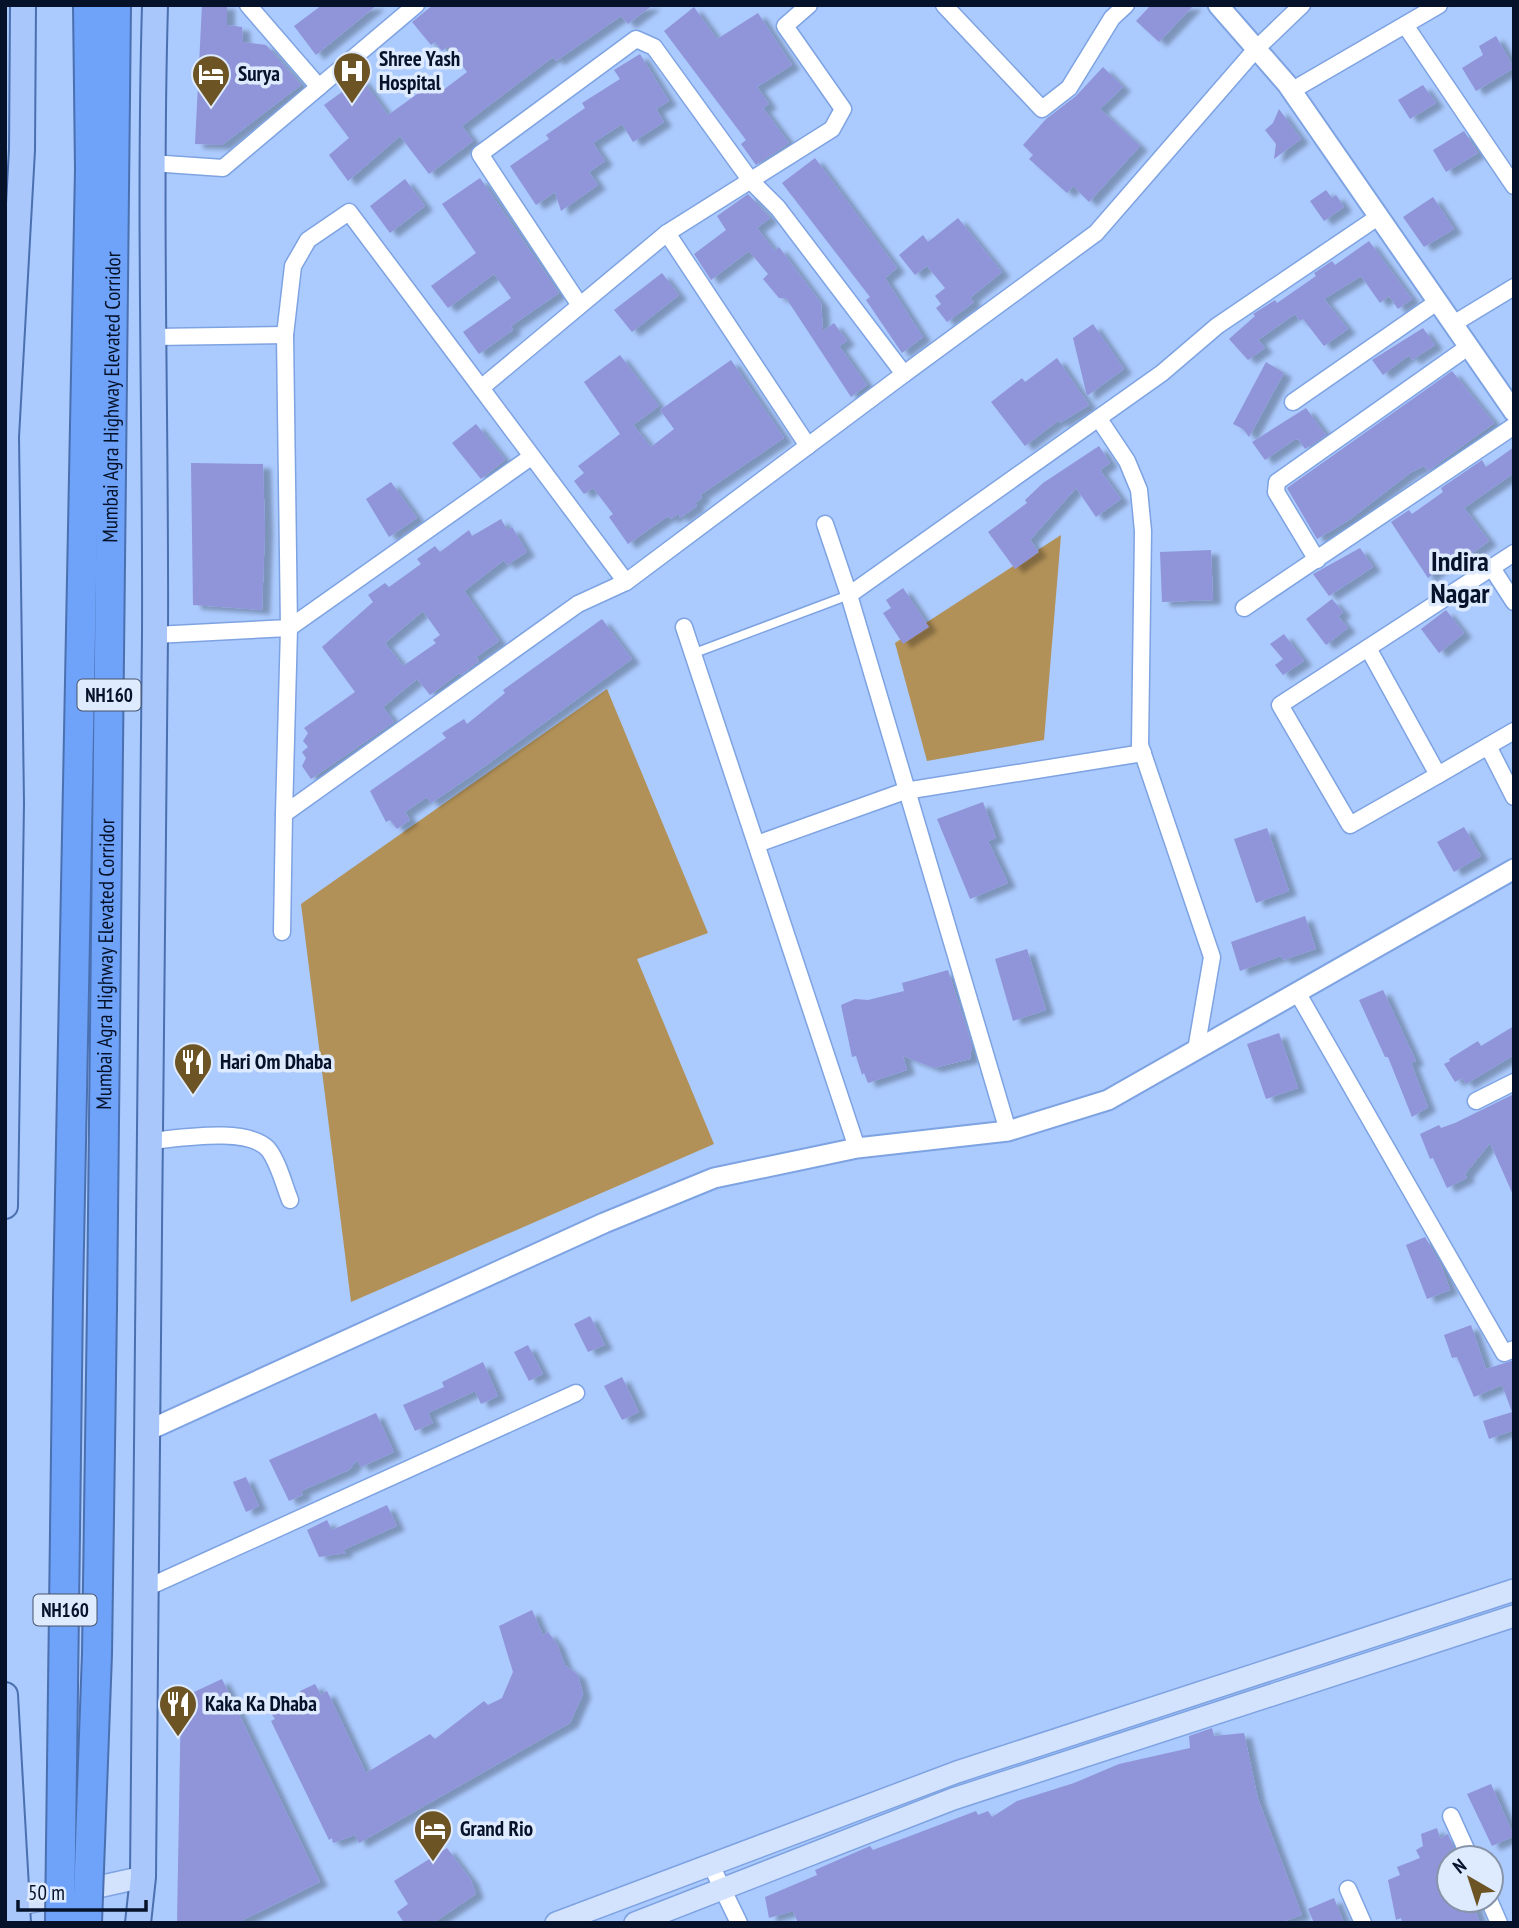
<svg xmlns="http://www.w3.org/2000/svg" width="1519" height="1928" viewBox="0 0 1519 1928" font-family="'PT Sans Narrow',sans-serif">
  <defs>
    <filter id="shadow"><feDropShadow dx="8" dy="4.5" stdDeviation="2" flood-color="#0004"/></filter>
  </defs>
  <rect width="100%" height="100%" fill="#abcafe"/>
  <g fill="#b29158">
    <path d="M1061,535L1044,740L927,761L895,643Z"/>
    <path d="M607,689L708,933L637,959L714,1144L351,1302L301,904Z"/>
  </g>
  <g fill="#9094d9" fill-rule="evenodd" filter="url(#shadow)">
    <path d="M202,5H227V25L242,27L243,42L266,45L301,85L222,145L195,144Z"/>
    <path d="M322,5H377L316,55L294,26Z"/>
    <path d="M433,5H653L628,24L621,16L556,61L553,57L462,126L473,141L429,174L400,136L348,181L329,155L349,138L324,105L361,78L388,115L431,84L438,94L467,72L448,46L442,51L435,42L431,45L412,22Z"/>
    <path d="M1151,5H1194L1159,42L1136,21Z"/>
    <path d="M694,7L717,39L758,13L792,65L757,87L769,104L763,108L789,143L756,165L741,144L746,140L664,31Z"/>
    <path d="M1496,36L1514,68L1476,91L1462,68L1483,55L1479,46Z"/>
    <path d="M640,54L669,101L656,109L664,122L633,142L622,124L593,143L605,161L589,172L598,185L561,211L555,192L536,205L510,166L549,139L546,135L585,108L582,103L620,79L614,70Z"/>
    <path d="M1103,67L1123,87L1100,109L1140,146L1089,202L1073,186L1067,193L1029,159L1033,155L1023,145L1046,119L1076,96Z"/>
    <path d="M1423,85L1436,103L1410,119L1398,100Z"/>
    <path d="M1279,109L1301,139L1274,159L1276,144L1265,130L1273,123Z"/>
    <path d="M1464,131L1478,153L1446,172L1433,150Z"/>
    <path d="M815,158L897,268L885,278L923,337L902,353L866,300L870,297L782,183Z"/>
    <path d="M480,178L559,293L511,326L513,330L479,354L463,332L511,298L494,274L448,308L431,286L476,253L442,204Z"/>
    <path d="M405,179L425,206L390,233L370,206Z"/>
    <path d="M1326,190L1332,198L1336,195L1344,207L1324,221L1310,201Z"/>
    <path d="M748,194L770,218L757,228L775,251L779,247L821,303L823,331L834,323L847,341L839,346L867,385L851,397L786,298H779L763,279L768,274L749,251L711,280L694,254L726,230L717,216Z"/>
    <path d="M1433,197L1454,229L1424,247L1403,217Z"/>
    <path d="M958,218L1002,272L970,298L974,302L947,322L936,308L941,304L935,296L945,288L927,266L915,275L899,255L923,235L928,242Z"/>
    <path d="M1369,241L1412,299L1398,309L1389,296L1380,303L1361,276L1324,299L1348,329L1324,346L1303,319L1300,321L1295,314L1258,340L1265,348L1248,360L1229,339L1255,316L1253,314L1275,300L1277,303L1316,276L1314,273L1332,261L1335,265Z"/>
    <path d="M662,273L679,295L632,332L614,310Z"/>
    <path d="M1093,324L1124,369L1087,396L1073,338Z"/>
    <path d="M1423,328L1435,345L1412,360L1409,355L1383,375L1372,360Z"/>
    <path d="M620,355L659,406L633,425L651,447L674,429L660,410L731,360L784,438L700,495L702,498L695,503L697,506L680,518L679,514L670,519L668,516L628,544L609,517L613,514L593,488L584,494L574,481L584,473L578,466L620,434L584,382Z"/>
    <path d="M1057,358L1089,405L1060,423L1059,420L1025,446L991,402L1022,378L1025,382Z"/>
    <path d="M1266,362L1284,373L1249,437L1243,429L1233,424Z"/>
    <path d="M1452,371L1494,423L1428,471L1424,466L1410,473L1349,520L1317,539L1287,488Z"/>
    <path d="M1306,408L1326,435L1305,449L1298,439L1294,440L1265,460L1252,442Z"/>
    <path d="M476,424L505,460L481,479L452,443Z"/>
    <path d="M1099,446L1110,463L1100,470L1121,499L1096,517L1076,488L1030,540L1039,552L1015,569L988,532L1027,503L1025,500L1043,483Z"/>
    <path d="M1514,447V473L1464,508L1489,541L1467,557L1462,550L1428,578L1391,522L1409,510L1412,514L1443,492L1441,488L1482,460L1486,467Z"/>
    <path d="M191,463L263,464L265,531L262,610L193,605Z"/>
    <path d="M391,482L417,518L389,537L366,499Z"/>
    <path d="M501,519L507,530L512,527L527,552L507,565L504,560L464,591L499,641L476,657L479,661L465,672L461,675L459,673L430,695L417,679L383,707L394,722L311,779L302,766L306,758L302,752L308,747L303,741L308,733L304,728L355,692L322,647L373,602L368,595L385,583L389,587L421,564L417,559L435,546L440,552L469,530L472,536ZM423,611L440,635L433,640L436,643L403,666L385,643Z"/>
    <path d="M1360,548L1373,567L1329,596L1313,574Z"/>
    <path d="M1211,550L1213,600L1162,602L1160,552Z"/>
    <path d="M903,588L929,627L903,644L883,613L891,608L886,600Z"/>
    <path d="M1332,599L1343,612L1338,616L1348,628L1326,645L1306,619Z"/>
    <path d="M1446,610L1464,633L1439,653L1421,629Z"/>
    <path d="M602,619L632,659L471,776L431,803L427,797L405,812L410,820L397,829L390,820L386,822L370,791L446,738L442,733L464,719L467,724L505,693L503,690Z"/>
    <path d="M1284,634L1304,661L1283,675L1275,665L1283,659L1270,644Z"/>
    <path d="M983,802L996,838L988,841L1008,883L970,899L937,819Z"/>
    <path d="M1464,827L1481,856L1454,872L1437,842Z"/>
    <path d="M1267,828L1289,891L1256,903L1234,839Z"/>
    <path d="M1305,916L1316,949L1283,960L1281,956L1240,971L1231,942Z"/>
    <path d="M1027,949L1046,1010L1013,1021L995,959Z"/>
    <path d="M948,970L972,1045L970,1059L934,1068L903,1056L907,1070L868,1083L864,1073L862,1075L856,1056L852,1057L841,1005L855,999L868,1000L904,991L902,983Z"/>
    <path d="M1383,990L1416,1061L1411,1063L1428,1107L1412,1117L1388,1057H1385L1359,1000Z"/>
    <path d="M1514,1026V1055L1466,1084L1462,1078L1455,1082L1444,1064L1450,1061L1449,1059L1478,1041L1481,1046Z"/>
    <path d="M1279,1033L1298,1088L1266,1099L1247,1044Z"/>
    <path d="M1514,1094V1197L1490,1143L1465,1174L1467,1178L1447,1188L1433,1158L1430,1159L1420,1134L1439,1125L1441,1128L1455,1123Z"/>
    <path d="M1425,1237L1442,1267L1450,1290L1427,1299L1406,1245Z"/>
    <path d="M590,1316L605,1345L588,1352L574,1324Z"/>
    <path d="M1471,1325L1486,1369L1514,1360V1430L1489,1439L1483,1421L1512,1412L1502,1385L1474,1397L1457,1357L1452,1358L1444,1335Z"/>
    <path d="M528,1345L543,1374L529,1381L514,1352Z"/>
    <path d="M483,1362L498,1396L481,1404L475,1391L428,1413L433,1423L415,1431L403,1405L444,1387L442,1382Z"/>
    <path d="M622,1377L639,1412L622,1420L604,1386Z"/>
    <path d="M376,1413L394,1452L361,1467L357,1460L349,1470L301,1491L303,1495L289,1501L269,1460Z"/>
    <path d="M246,1477L259,1506L246,1512L233,1482Z"/>
    <path d="M387,1505L397,1526L343,1550L346,1553L319,1557L307,1530L327,1520L332,1530Z"/>
    <path d="M532,1610L543,1635L548,1632L557,1644L565,1665L578,1675L583,1694L570,1723L359,1843L355,1835L333,1843L332,1838L329,1840L271,1721L275,1719L270,1712L303,1697L300,1691L315,1684L321,1695L327,1691L366,1773L430,1734L435,1739L484,1701L488,1705L502,1698L513,1672L499,1626Z"/>
    <path d="M222,1679L320,1882L237,1923H177L181,1698Z"/>
    <path d="M1212,1728L1214,1736L1244,1733L1258,1799L1302,1915L1279,1923H798L793,1911L769,1918L765,1897L817,1875L815,1870L870,1846L873,1850L976,1811L978,1815L988,1811L992,1817L1017,1801L1074,1783L1119,1764L1190,1748L1189,1736Z"/>
    <path d="M1491,1784L1514,1836L1492,1846L1467,1794Z"/>
    <path d="M1437,1828L1440,1838L1448,1834L1454,1848L1449,1851V1900H1472L1480,1923H1403L1401,1918L1396,1920L1388,1880L1400,1875L1397,1867L1420,1858L1416,1850L1423,1846L1421,1834Z"/>
    <path d="M447,1848L471,1880L476,1894L433,1923H404L397,1912L408,1904L394,1881Z"/>
    <path d="M1334,1898L1344,1923H1314L1308,1909Z"/>
  </g>
  <g fill="none" stroke-linecap="round" stroke-linejoin="round">
    <defs>
      <path id="service" d="M692,654L849,595"/>
      <g id="minor">
        <path d="M248,5L319,87"/>
        <path d="M809,5L785,26L843,109L832,129L667,233L481,388L626,582L904,374"/>
        <path d="M944,5L1042,109L1069,88L1112,18L1126,5"/>
        <path d="M1405,25L1514,186"/>
        <path d="M1291,91L1439,5"/>
        <path d="M151,163L223,168L416,5"/>
        <path d="M667,233L808,446"/>
        <path d="M579,304L480,154L636,39L654,47L751,181L778,208L904,374L1096,233L1256,49L1302,5"/>
        <path d="M1453,324L1514,287"/>
        <path d="M154,337L285,335"/>
        <path d="M1293,402L1437,302"/>
        <path d="M1099,419L1127,461L1139,490L1143,531L1140,745L1212,957L1196,1050"/>
        <path d="M531,457L289,628L284,814L578,604L626,582"/>
        <path d="M825,524L849,595"/>
        <path d="M1317,560L1276,492L1277,482L1468,347"/>
        <path d="M1492,568L1514,602"/>
        <path d="M1244,608L1514,426"/>
        <path d="M684,627L857,1148"/>
        <path d="M155,635L289,628L285,335L293,266L308,240L349,212L481,388"/>
        <path d="M1368,648L1438,775L1488,746L1514,797"/>
        <path d="M1488,746L1514,731"/>
        <path d="M1438,775L1350,825L1280,705L1514,553"/>
        <path d="M757,844L905,791L1143,753"/>
        <path d="M282,932L284,814"/>
        <path d="M1297,992L1504,1353L1514,1349"/>
        <path d="M1476,1101L1514,1082"/>
        <path d="M1008,1131L849,595L1162,373L1217,326L1378,217"/>
        <path d="M149,1141C177,1139 247,1126 268,1149C278,1161 284,1185 290,1200"/>
        <path d="M144,1589L576,1393"/>
        <path d="M1451,1816L1470,1858"/>
        <path d="M711,1865L739,1923"/>
        <path d="M1348,1889L1363,1923"/>
        <path d="M1489,1900L1499,1923"/>
      </g>
      <g id="tertiary">
        <path d="M1218,5L1287,84L1514,412"/>
        <path d="M149,1430L604,1223L714,1178L857,1148L1008,1131L1108,1100L1514,869"/>
      </g>
      <g id="secondary">
        <path d="M17,1905L143,1877"/>
        <path d="M556,1923L957,1772L1514,1590"/>
        <path d="M635,1923L953,1799L1514,1616"/>
      </g>
      <g id="primary">
        <path d="M5,1206L11,803L6,437L22,150L23,5"/>
        <path d="M5,1695L18,1923"/>
        <path d="M138,1923L143,1877C144,1463 153,1049 155,635C156,425 149,216 155,5"/>
      </g>
      <g id="motorway">
        <path d="M68,1297L90,169L88,5"/>
        <path id="s1" d="M102,1307L116,5"/>
      </g>
    </defs>
    <use href="#service" stroke="#7ea3e2" stroke-width="11"/>
    <use href="#minor" stroke="#7ea3e2" stroke-width="19"/>
    <use href="#tertiary" stroke="#7ea3e2" stroke-width="23"/>
    <use href="#secondary" stroke="#7ea3e2" stroke-width="24"/>
    <use href="#primary" stroke="#4a70b0" stroke-width="28"/>
    <use href="#motorway" stroke="#4a70b0" stroke-width="32"/>
    <use href="#service" stroke="#fff" stroke-width="8"/>
    <use href="#minor" stroke="#fff" stroke-width="16"/>
    <use href="#tertiary" stroke="#fff" stroke-width="19"/>
    <use href="#secondary" stroke="#d4e3fd" stroke-width="21"/>
    <use href="#primary" stroke="#a9c7fb" stroke-width="24"/>
    <use href="#motorway" stroke="#6fa2f9" stroke-width="28"/>
    <defs>
      <g id="motorway-bridge">
        <path d="M60,1923L68,1297"/>
        <path d="M87,1923L97,1654L102,1307"/>
      </g>
    </defs>
    <use href="#motorway-bridge" stroke="#4a70b0" stroke-width="32" stroke-linecap="butt"/>
    <use href="#motorway-bridge" stroke="#6fa2f9" stroke-width="28"/>
  </g>
  <defs>
    <symbol id="hospital-pin" viewBox="-11 -11 22 30"><path d="M0 17L-7.5 6A9.5 9.5 0 1 1 7.5 6Z" fill="#6d5425" stroke="#deeafe"/><path d="M-5-5h3v3.5h4V-5h3V5h-3V1.5h-4V5h-3Z" fill="#fff"/></symbol>
    <symbol id="hotel-pin" viewBox="-11 -11 22 30"><path d="M0 17L-7.5 6A9.5 9.5 0 1 1 7.5 6Z" fill="#6d5425" stroke="#deeafe"/><path d="M-6-4.5h1.5V1H6V5H4.5V3h-9V5H-6ZM-4 0a1.8 1.8 0 1 1 3.6 0ZM.5 0V-2.5h3Q6-2.5 6 0Z" fill="#fff"/></symbol>
    <symbol id="restaurant-pin" viewBox="-11 -11 22 30"><path d="M0 17L-7.5 6A9.5 9.5 0 1 1 7.5 6Z" fill="#6d5425" stroke="#deeafe"/><path d="M-5-6h1v4h1v-4h1v4h1v-4h1v5L-1.5 .5V6h-2V.5L-5-1ZM5-6V6H3V1.5H1.5Q1.5-4 5-6Z" fill="#fff"/></symbol>
  </defs>
  <g fill-rule="evenodd">
    <use href="#hospital-pin" x="330" y="49" width="44" height="60"/>
    <use href="#hotel-pin" x="189" y="52" width="44" height="60"/>
    <use href="#restaurant-pin" x="171" y="1040" width="44" height="60"/>
    <use href="#restaurant-pin" x="156" y="1682" width="44" height="60"/>
    <use href="#hotel-pin" x="411" y="1807" width="44" height="60"/>
  </g>
  <g text-anchor="middle" stroke-width="7" stroke-linejoin="round" paint-order="stroke">
    <g fill="#deeafe" stroke="#465369" stroke-width="2">
      <rect x="77.5" y="679.5" width="63" height="31" rx="5"/>
      <rect x="33.5" y="1594.5" width="63" height="31" rx="5"/>
    </g>
    <g font-size="19" font-weight="bold" fill="#051229">
      <text x="109" y="702">NH160</text>
      <text x="65" y="1617">NH160</text>
    </g>
    <g font-size="21" font-weight="bold" fill="#051229" stroke="#deeafe" text-anchor="start">
      <text x="379" y="66">Shree Yash<tspan x="379" dy="24">Hospital</tspan></text>
      <text x="238" y="81">Surya</text>
      <text x="220" y="1069">Hari Om Dhaba</text>
      <text x="205" y="1711">Kaka Ka Dhaba</text>
      <text x="460" y="1836">Grand Rio</text>
    </g>
    <g font-size="21" fill="#051229" stroke="#deeafe">
      <text dy="7" stroke="none"><textPath href="#s1" startOffset="910">Mumbai Agra Highway Elevated Corridor</textPath></text>
      <text dy="7" stroke="none"><textPath href="#s1" startOffset="343">Mumbai Agra Highway Elevated Corridor</textPath></text>
    </g>
    <g font-size="28" font-weight="bold" fill="#051229" stroke="#deeafe">
      <text x="1460" y="571">Indira<tspan x="1460" dy="32">Nagar</tspan></text>
    </g>
  </g>
  <rect width="1519" height="1928" fill="none" stroke="#051229" stroke-width="14"/>
  <g transform="translate(1470 1879) rotate(321)"><circle r="33" fill="#deeafe" stroke="#8794a9" stroke-width="2"/>
  <path d="M0-5L12 26L0 18L-12 26Z" fill="#6d5425"/>
  <text y="-10" font-size="19" font-weight="bold" text-anchor="middle" fill="#051229">N</text>
  </g>
  <path d="M18 1900v10h128v-10" fill="none" stroke="#051229" stroke-width="3.5"/>
  <text x="28" y="1900" font-size="21" fill="#051229" stroke="#deeafe" stroke-width="5" paint-order="stroke">50 m</text>
</svg>
